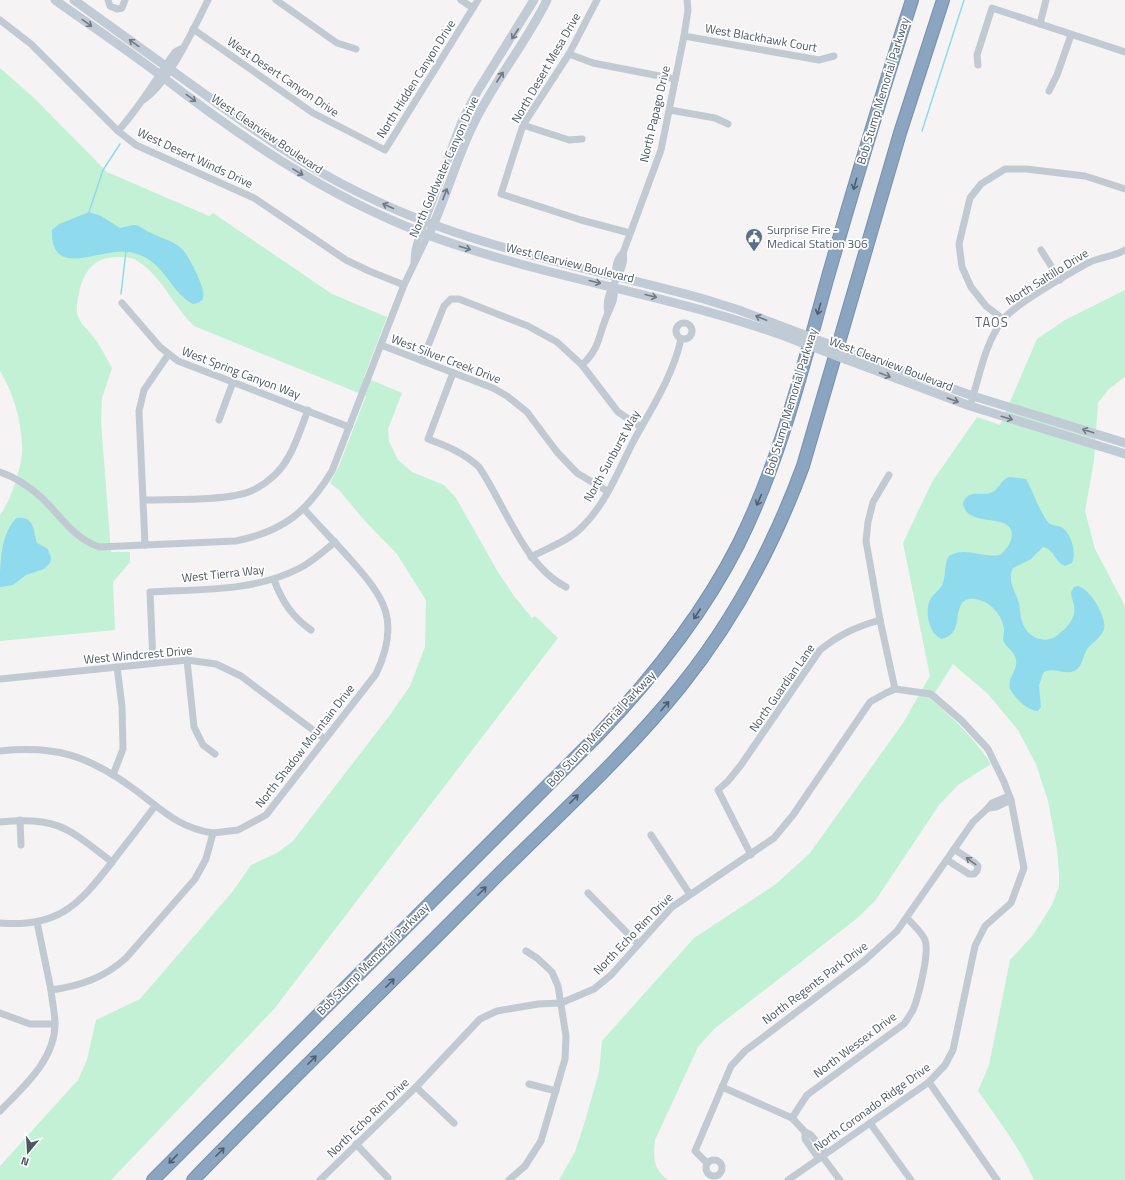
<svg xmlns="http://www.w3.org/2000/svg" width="1125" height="1180" viewBox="0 0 1125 1180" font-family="'Titillium Web',sans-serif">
  <rect width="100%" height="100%" fill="#f5f3f3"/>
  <g fill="#c3f1d5">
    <path d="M0,68L34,98L107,172L209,216L213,213L332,294L387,317L364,377L402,393L388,429L389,441L398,460L412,472L444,485L456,498L498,572L514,596L532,618L535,616L558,638L274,1009L111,1180H0V1166L78,1080L87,1060L96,1020L140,999L233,891L251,865L277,853L293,841L390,715L410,686L425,647L426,600L397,554L365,521L339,490L330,483L339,466L366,396L194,326C174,307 162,277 139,262C132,257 126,257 119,257C94,256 83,272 79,294C78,300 76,305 77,312C79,324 88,329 95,339C102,348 106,358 112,368L102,398L101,421L111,552H130V562L113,582L115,630L0,641V515C11,501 24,462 22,445C21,419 13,392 0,371Z"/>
    <path d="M1125,290V377L1109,389L1098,403L1094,461L1085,511L1095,549L1125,606V1180H1034C1020,1148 998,1119 978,1091L989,1065L1010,960L1033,935L1052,905L1059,886V873L1057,849L1048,801L1036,764L1018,730L988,694L953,664L931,699C954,719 974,738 991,764L958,785L939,805L875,901L855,920L714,1029L698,1047L655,1140C653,1157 653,1169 668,1180H559L575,1152L585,1121L599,1072L602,1041L694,938L776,884L810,853L903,723L930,676L903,543L932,482L977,417L1000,425L1037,339L1065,320Z"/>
  </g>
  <g fill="#90daee">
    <path d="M89,212L101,216L120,228C125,227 131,225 135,225C141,226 144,230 149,232C160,238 173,240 182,249C188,254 207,291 203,298C201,303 197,303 193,304C167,290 165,258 129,252C101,247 50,281 52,230L59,224Z"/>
    <path d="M1009,477L1026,479C1033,491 1038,508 1047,521C1051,526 1056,525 1061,527C1071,532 1077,553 1072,563L1065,566C1055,562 1054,549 1043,547L1031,559L1013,568C1007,581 1015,590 1019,603C1020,609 1020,615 1022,621C1027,639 1047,646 1060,633C1066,628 1073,621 1074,613C1076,606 1071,599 1071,592L1074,587L1078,586C1090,589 1107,617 1104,629C1102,637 1090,644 1086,651C1083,657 1082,666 1076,670C1065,677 1053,665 1043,673L1039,686L1041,707L1038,711C1027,711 1015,698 1010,689C1007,677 1018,671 1016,660C1015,652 1008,649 1004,642C1002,639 1004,635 1004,630C1003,615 990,601 975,599C969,598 962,600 960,607C955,620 960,634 942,639C928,634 924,610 931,598C935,592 941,589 943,583C946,574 944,564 949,556C963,546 983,558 1000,555C1005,551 1009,546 1011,540C1019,509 966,531 963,503C968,489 980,496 990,493C999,491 1000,480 1009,477Z"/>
    <path d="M16,518C35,515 33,531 37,543L48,549L51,558L50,563L44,569L26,575L13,585L0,587C0,564 0,536 16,518Z"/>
  </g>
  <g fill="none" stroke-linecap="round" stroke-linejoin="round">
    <g stroke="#90daee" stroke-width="1.5">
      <path d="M922,131L964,0"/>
      <path d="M89,212L103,170L120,144"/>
      <path d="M121,294L126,251"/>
    </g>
    <defs>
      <g id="highway">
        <path d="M153,1180L599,734C653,677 702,616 738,545C780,461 802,370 827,280C854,186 882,93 912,0"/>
        <path d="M193,1180C290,1080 391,983 489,884C554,819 624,757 681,686C734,620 774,545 803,466L900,133L943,0"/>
      </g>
    </defs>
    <use href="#highway" stroke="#7690ad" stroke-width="14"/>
    <g stroke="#c1cad2" stroke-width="7">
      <path d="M108,0L110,6L117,9L122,8L125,0"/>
      <path d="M276,0L337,43L356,49"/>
      <path d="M461,0L473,8"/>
      <path d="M597,0L569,54L523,125L501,194L581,220L630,233"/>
      <path d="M0,20L31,44L118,131L136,145L254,198L346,260L369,271L404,285"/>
      <path d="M1040,24L1046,0"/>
      <path d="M193,29L313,113L385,150L478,0"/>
      <path d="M684,36L819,60L834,56"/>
      <path d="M569,54L593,63L675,79"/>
      <path d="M978,65L977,55L992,8L1125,52"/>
      <path d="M1049,91L1057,75L1071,35"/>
      <path d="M143,100C169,83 194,28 208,0"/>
      <path d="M670,110L715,118L728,124"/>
      <path d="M523,125L569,140L582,139"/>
      <path d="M118,131C140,107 156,79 175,52L181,49"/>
      <path d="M1041,250L1060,280"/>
      <path d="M414,261L415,250L420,232"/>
      <path d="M616,277C615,268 616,259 623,253L661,150L684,36L688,10L687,0"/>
      <path d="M122,303L160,347L178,361L349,427"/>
      <path d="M608,313C602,290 628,272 623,253"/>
      <path d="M1003,319L986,306L971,287L962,267L959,244L970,198L981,184L1005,169H1026L1085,176L1125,189"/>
      <circle cx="684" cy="331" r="8"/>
      <path d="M381,345L493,388L507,396L527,412L557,452L577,473L607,491"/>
      <path d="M422,361L444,306L451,299H459L528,326L557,342L582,365L618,412L641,427"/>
      <path d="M582,365C601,347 598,335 608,313C612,304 616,297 614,287"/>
      <path d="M453,373L428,439C447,446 464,453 479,467C505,505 524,566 566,587"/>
      <path d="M970,406C979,379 984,345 1002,321C1012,306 1070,273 1088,263C1100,257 1113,257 1125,250"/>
      <path d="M219,420L233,382"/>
      <path d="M0,472C15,477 30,487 42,498C61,516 72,537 99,547L236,541C284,531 307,512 332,471L404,285L428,235"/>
      <path d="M889,475L873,502L868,522L866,541L880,620L895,689"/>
      <path d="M144,500C171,499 229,501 251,491C267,484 281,471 289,456C297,442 302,425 308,410"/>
      <path d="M145,545L139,411L144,390L168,355"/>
      <path d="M531,557C548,548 570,540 583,526C606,503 619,470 633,442C651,409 673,376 681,339"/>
      <path d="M274,580C282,601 292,617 311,630"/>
      <path d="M187,660L194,727L203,745L215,754"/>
      <path d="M153,663L150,592C200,589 254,592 300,568C313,561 324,551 335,542"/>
      <path d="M0,679L187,660L216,664L241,676L325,739"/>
      <path d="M0,751C56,745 89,756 134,789C161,809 178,828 213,833"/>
      <path d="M113,775L123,749L122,706L117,667"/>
      <path d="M1009,796L992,803L988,808L996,807L1011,800"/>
      <path d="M20,820L21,845"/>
      <path d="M0,822C58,816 69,829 112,862"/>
      <path d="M651,835L689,893"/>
      <path d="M751,855L718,790L728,781L741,765L820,650C840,634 856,627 880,620"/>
      <path d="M947,860L969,874H974L977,871L978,866L975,863L954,849"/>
      <path d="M588,893L638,944"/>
      <path d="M37,922L51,990"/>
      <path d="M0,923C58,928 79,905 112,862C126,844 141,825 155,806"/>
      <path d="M0,1013L30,1024H55"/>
      <path d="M929,1082L997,1180"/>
      <path d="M529,1084L556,1091"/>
      <path d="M416,1087L454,1123"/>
      <path d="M722,1087L792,1118L805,1132"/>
      <path d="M0,1111C23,1087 55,1060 55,1024C55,1013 52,1001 51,990C80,986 104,978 126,958L195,879L206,859L213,833L238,830L266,815L376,674C401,621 385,598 350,559C335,542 319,526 304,509"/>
      <path d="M792,1118L807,1095L904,1024C907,1020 910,1015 913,1010C918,998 930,952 925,940C921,931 913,925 907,918"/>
      <path d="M870,1123L911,1180"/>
      <path d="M356,1144L388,1178"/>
      <path d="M822,1156L840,1180"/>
      <path d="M819,1159L805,1139V1132L811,1135L826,1153"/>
      <circle cx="714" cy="1168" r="8"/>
      <path d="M707,1163L695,1151L731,1066L745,1051L864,961L897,931L973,822L988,808"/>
      <path d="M320,1180L416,1087L480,1019L497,1011L538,1004L561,1003L594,989L611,975L672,907L774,838L793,815L870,702L886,693L895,689L931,694L962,721L988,749L1004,782L1011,800L1024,868L1011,903L985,926L975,946L953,1050L945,1065L929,1082L788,1180"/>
      <path d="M509,1180L525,1166L541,1141L565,1059L566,1036L558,986L552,972L537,958L526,951"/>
    </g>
    <g stroke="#c1cbd6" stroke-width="9">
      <path d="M55,0C90,25 126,49 160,75C240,137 325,195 420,232C543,279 676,294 800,342"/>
      <path d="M74,0C117,31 160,62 203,93C254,130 305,167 362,194C470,248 588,267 704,299L739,310L802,334"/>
      <path d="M422,227L463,119L477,92L534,0"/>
      <path d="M431,230C447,195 457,157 474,123C495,80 526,43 547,0"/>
      <path d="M847,351L973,396L1125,443"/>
      <path d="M845,359L970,406L1125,454"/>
    </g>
    <use href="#highway" stroke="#8ba5c1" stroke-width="12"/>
    <g stroke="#c1cbd6" stroke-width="9">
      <path d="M802,334L847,351"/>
      <path d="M800,342L845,359"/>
    </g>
  </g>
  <defs><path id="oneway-shaft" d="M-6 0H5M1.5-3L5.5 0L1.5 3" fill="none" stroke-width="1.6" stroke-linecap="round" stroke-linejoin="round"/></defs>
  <g stroke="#6e7984">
    <use href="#oneway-shaft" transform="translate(87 23) rotate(36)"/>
    <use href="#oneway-shaft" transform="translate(515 34) rotate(123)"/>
    <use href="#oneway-shaft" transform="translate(134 43) rotate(-144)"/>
    <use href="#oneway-shaft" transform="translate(500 77) rotate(-57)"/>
    <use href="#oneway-shaft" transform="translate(191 98) rotate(36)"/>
    <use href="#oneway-shaft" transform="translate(298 172) rotate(31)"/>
    <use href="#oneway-shaft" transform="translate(445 194) rotate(-69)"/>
    <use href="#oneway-shaft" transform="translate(388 206) rotate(-156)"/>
    <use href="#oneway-shaft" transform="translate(465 248) rotate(17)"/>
    <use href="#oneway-shaft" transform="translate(595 282) rotate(14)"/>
    <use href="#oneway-shaft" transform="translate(651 296) rotate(14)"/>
    <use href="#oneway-shaft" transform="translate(761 318) rotate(-157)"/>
    <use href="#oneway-shaft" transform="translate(885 375) rotate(22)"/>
    <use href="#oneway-shaft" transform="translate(953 400) rotate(20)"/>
    <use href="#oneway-shaft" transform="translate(1007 418) rotate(17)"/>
    <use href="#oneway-shaft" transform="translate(1088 431) rotate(-162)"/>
  </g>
  <g stroke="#505e6b">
    <use href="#oneway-shaft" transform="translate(855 184) rotate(106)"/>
    <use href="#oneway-shaft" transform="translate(819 309) rotate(106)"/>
    <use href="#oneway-shaft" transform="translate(759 500) rotate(114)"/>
    <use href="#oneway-shaft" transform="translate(697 614) rotate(123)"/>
    <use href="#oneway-shaft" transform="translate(665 706) rotate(-49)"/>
    <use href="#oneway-shaft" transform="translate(574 799) rotate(-45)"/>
    <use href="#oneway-shaft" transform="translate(482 891) rotate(-45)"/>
    <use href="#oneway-shaft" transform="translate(390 983) rotate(-45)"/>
    <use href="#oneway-shaft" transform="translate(312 1060) rotate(-45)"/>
    <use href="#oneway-shaft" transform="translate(220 1152) rotate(-45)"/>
    <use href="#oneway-shaft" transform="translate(173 1159) rotate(134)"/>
  </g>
  <use stroke="#6e7983" href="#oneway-shaft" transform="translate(971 861) rotate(-144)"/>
  <defs>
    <symbol id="civic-pin" viewBox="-11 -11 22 30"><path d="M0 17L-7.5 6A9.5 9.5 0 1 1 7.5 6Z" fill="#5c6f8a" stroke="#fff"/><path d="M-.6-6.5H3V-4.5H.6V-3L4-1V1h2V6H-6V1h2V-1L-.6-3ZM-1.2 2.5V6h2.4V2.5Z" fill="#fff"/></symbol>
  </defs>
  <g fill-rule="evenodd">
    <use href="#civic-pin" x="744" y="227" width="20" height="27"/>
  </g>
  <g text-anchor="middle" stroke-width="3.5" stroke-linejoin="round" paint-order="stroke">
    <g font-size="12" fill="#4a5661" stroke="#fff">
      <text transform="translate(761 38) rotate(10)" y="4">West Blackhawk Court</text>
      <text transform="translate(546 68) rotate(-60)" y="4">North Desert Mesa Drive</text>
      <text transform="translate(283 77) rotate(34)" y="4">West Desert Canyon Drive</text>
      <text transform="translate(416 79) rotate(-58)" y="4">North Hidden Canyon Drive</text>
      <text transform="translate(883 91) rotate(-73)" y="4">Bob Stump Memorial Parkway</text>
      <text transform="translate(655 114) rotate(-77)" y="4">North Papago Drive</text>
      <text transform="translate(267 134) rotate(34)" y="4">West Clearview Boulevard</text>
      <text transform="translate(195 158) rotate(25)" y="4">West Desert Winds Drive</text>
      <text transform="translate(444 167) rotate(-66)" y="4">North Goldwater Canyon Drive</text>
      <text transform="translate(570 263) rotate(14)" y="4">West Clearview Boulevard</text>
      <text transform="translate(1047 277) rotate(-32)" y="4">North Saltillo Drive</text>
      <text transform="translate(446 359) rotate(21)" y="4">West Silver Creek Drive</text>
      <text transform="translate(891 364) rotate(21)" y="4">West Clearview Boulevard</text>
      <text transform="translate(241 373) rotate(21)" y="4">West Spring Canyon Way</text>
      <text transform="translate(791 402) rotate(-73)" y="4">Bob Stump Memorial Parkway</text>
      <text transform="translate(612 456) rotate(-61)" y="4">North Sunburst Way</text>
      <text transform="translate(223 574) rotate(-6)" y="4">West Tierra Way</text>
      <text transform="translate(138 655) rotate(-5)" y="4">West Windcrest Drive</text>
      <text transform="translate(782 688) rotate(-55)" y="4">North Guardian Lane</text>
      <text transform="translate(601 729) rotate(-47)" y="4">Bob Stump Memorial Parkway</text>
      <text transform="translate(305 746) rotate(-52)" y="4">North Shadow Mountain Drive</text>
      <text transform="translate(633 934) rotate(-46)" y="4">North Echo Rim Drive</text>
      <text transform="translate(373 959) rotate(-45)" y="4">Bob Stump Memorial Parkway</text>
      <text transform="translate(815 983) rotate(-37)" y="4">North Regents Park Drive</text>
      <text transform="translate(855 1045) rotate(-37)" y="4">North Wessex Drive</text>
      <text transform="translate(872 1107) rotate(-36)" y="4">North Coronado Ridge Drive</text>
      <text transform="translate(368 1118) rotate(-44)" y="4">North Echo Rim Drive</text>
    </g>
    <g font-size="12" fill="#4e5e75" stroke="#fff" text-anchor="start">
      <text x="767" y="234">Surprise Fire -<tspan x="767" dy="14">Medical Station 306</tspan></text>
    </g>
    <g font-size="13" letter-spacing="1" fill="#5f6368" stroke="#fff">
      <text x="992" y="327">TAOS</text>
    </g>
  </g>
  <g transform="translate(28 1152) rotate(198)" stroke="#ffffff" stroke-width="3" paint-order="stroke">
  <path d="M0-3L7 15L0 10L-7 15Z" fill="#4a5661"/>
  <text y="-6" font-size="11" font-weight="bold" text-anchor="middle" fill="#4a5661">N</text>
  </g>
</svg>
